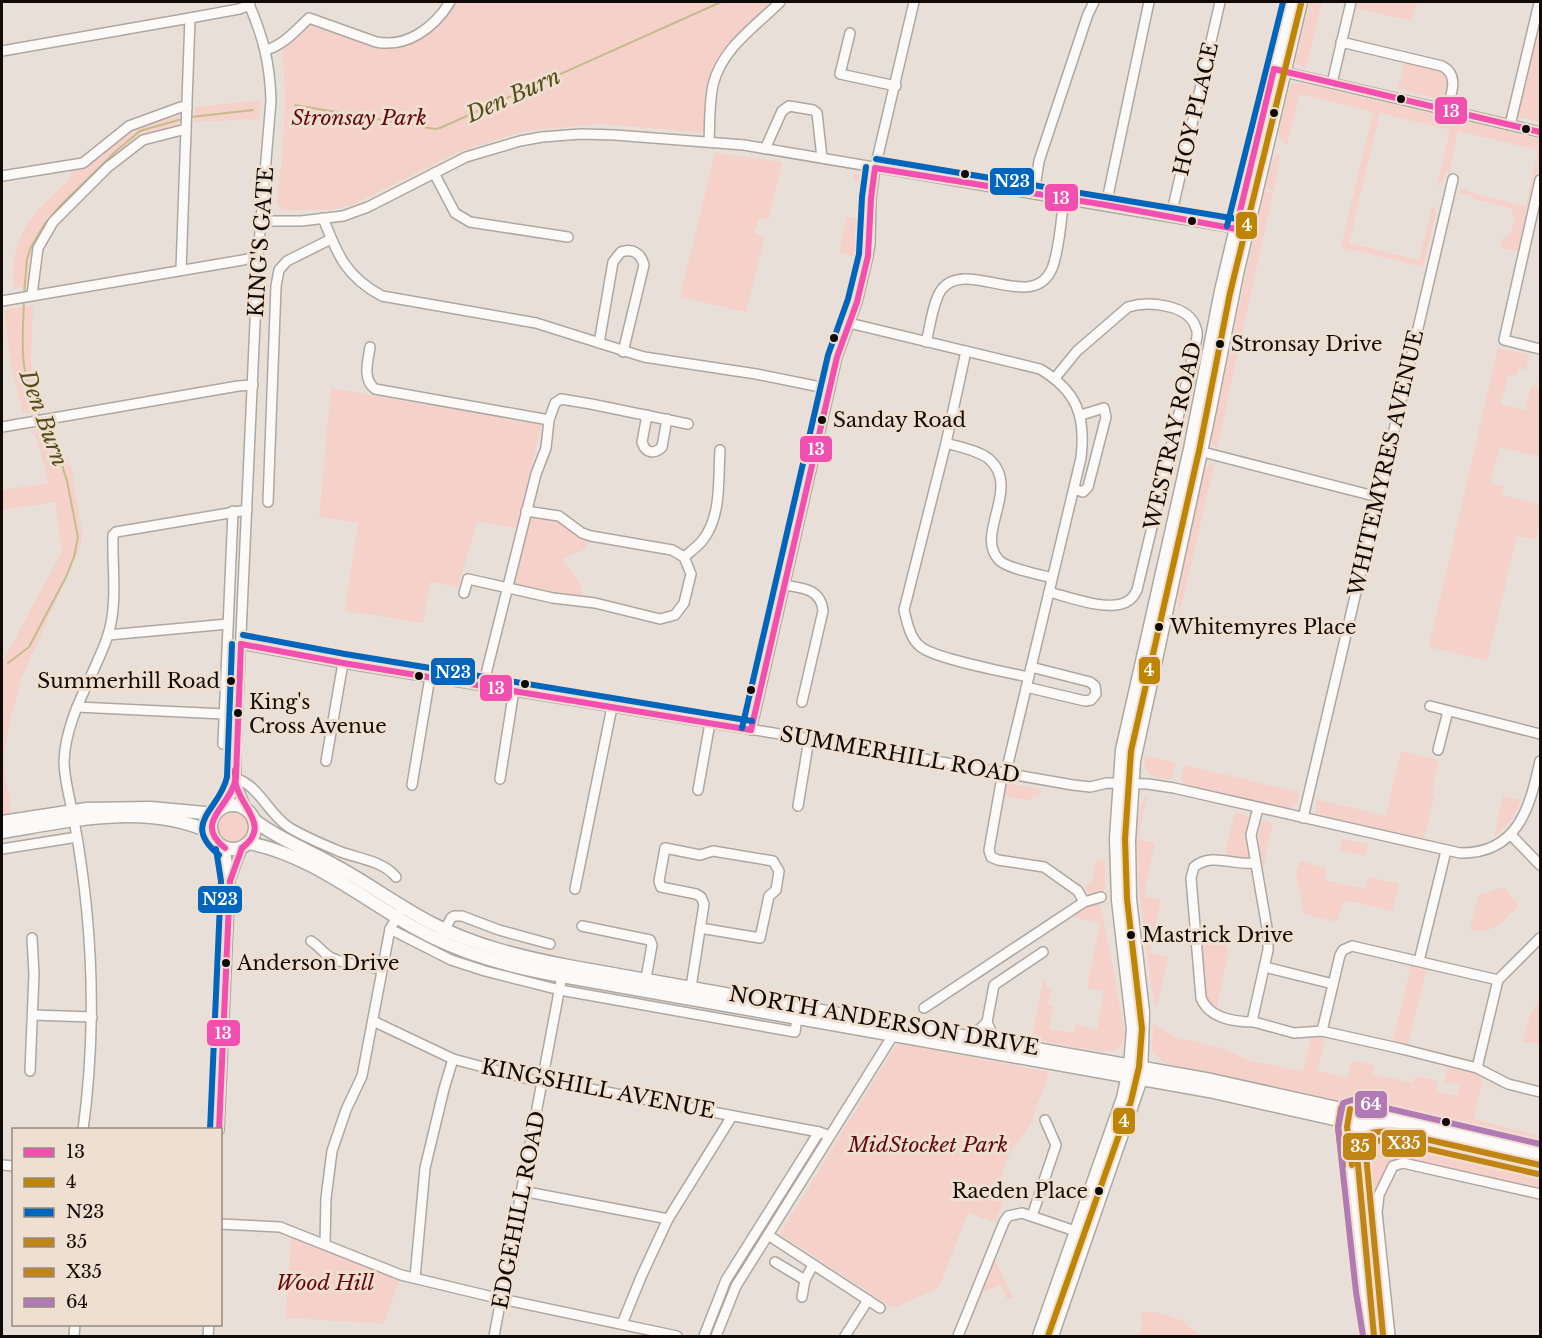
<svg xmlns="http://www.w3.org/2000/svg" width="1542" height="1338" viewBox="0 0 1542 1338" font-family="'Libre Baskerville',serif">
  <rect width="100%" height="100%" fill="#e8e0d8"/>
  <g fill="#f5d1c9">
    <path d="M456,2H774L725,51L705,133L600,124L524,131L458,152L355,204L329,210H283L277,203C283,153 288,101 282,50L313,23L364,42L389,48L409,44L436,30Z"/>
    <path d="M1310,2H1322L1306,68L1296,63V60Z"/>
    <path d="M1357,2H1417L1412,21L1355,8Z"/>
    <path d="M1540,13V122L1516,117Z"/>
    <path d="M1405,60L1441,69C1453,77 1448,88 1445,100L1398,89Z"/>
    <path d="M1301,83L1540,139V159L1519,252L1500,248L1502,239L1511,233L1515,216L1511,214L1512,208L1473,199V196L1459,193L1460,188L1468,190V192L1526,206L1538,150L1458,131L1449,173L1445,172L1443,181L1437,187L1450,130L1380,113L1349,243L1419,260L1433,204L1436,212L1423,267L1341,247L1373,112L1300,94L1287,145L1279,137V130L1289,88L1292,84Z"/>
    <path d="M260,100L259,119L194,122L195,107Z"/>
    <path d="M179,112L178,125L141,136L127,145L57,212L44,227L32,250L29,261V286L14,289C9,231 33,215 71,178V171L84,169L132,128Z"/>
    <path d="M715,153L782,162L769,219H759L754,233L763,236L764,239L746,312L680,297Z"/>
    <path d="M1277,154L1280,155L1274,191L1265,189L1273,159Z"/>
    <path d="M854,174L866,176L856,257L839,252L847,217L858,218L863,183L854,180Z"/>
    <path d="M1264,191L1273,193L1217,448L1213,447L1211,439Z"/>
    <path d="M33,305L31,361L43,410L23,413L11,366L4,310Z"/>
    <path d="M1498,348L1529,355L1526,370L1519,368L1517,376L1508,375L1501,404L1525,410L1531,386L1534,387L1536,380H1538L1536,388L1540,389V457L1500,447L1490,483L1504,486L1502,495L1540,504V521L1535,540L1517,536L1487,661L1429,647Z"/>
    <path d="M331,388L541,425L518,528L477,522L458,587L430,582L423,623L345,611L358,523L319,517Z"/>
    <path d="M50,428L74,474L72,475L82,531L81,545L22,677L10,721L3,760L12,816L2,817V663L62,551L55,502L2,510V490L49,483L36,437L30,431Z"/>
    <path d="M1211,463H1215L1179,615L1178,593L1204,471Z"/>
    <path d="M526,511L559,516L591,536L584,550L561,559C574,574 582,581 583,602L508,589Z"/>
    <path d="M1401,751L1439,760L1431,796L1434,797L1424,839L1316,814V799L1386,816Z"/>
    <path d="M1145,755L1176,763L1170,780C1154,777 1141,775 1145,755Z"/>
    <path d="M1184,765L1299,792C1298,801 1297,808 1287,808L1183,784L1181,778Z"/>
    <path d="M1006,783L1041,789L1040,796L1033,795L1032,801L1004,796Z"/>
    <path d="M1147,795L1138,839L1155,843L1144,896L1161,900L1150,953L1168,957L1156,1011C1150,976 1123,815 1147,795Z"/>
    <path d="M1503,796L1521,800C1515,816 1508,826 1494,836Z"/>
    <path d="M1235,812L1249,816L1246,833L1249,860L1224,858Z"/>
    <circle cx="233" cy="828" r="15"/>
    <path d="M1261,819L1273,823L1263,868C1259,851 1257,837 1261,819Z"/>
    <path d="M1342,839L1368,844L1366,856L1340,850Z"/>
    <path d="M1096,860L1105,861V889L1093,894L1084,888L1092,880Z"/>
    <path d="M1300,861L1326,868L1325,880L1366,889L1369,877L1399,884L1392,911L1344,900L1337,922L1304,914L1296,873Z"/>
    <path d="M1503,887L1519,905C1505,920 1492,936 1470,930L1478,895Z"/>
    <path d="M1100,901L1125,1033C1124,1042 1121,1048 1112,1051C1102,1054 1047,1041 1032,1039L1043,980L1047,981L1046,988L1051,989L1048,1005L1053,1006L1049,1029L1074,1033L1076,1024L1097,1030L1104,991L1087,988L1100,923L1073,917L1089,905Z"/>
    <path d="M1225,928L1228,954L1216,1012L1205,1000L1198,931Z"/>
    <path d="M1411,965L1427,969L1408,1045L1393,1041Z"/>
    <path d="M1540,997V1045L1523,1041L1530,1015Z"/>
    <path d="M1153,1023L1175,1037L1222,1048L1247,1060L1303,1071L1311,1038L1325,1037L1318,1071L1347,1078L1352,1060L1375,1066L1373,1074L1413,1083L1416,1076L1438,1081L1436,1091L1457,1096L1460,1085L1444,1082L1448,1067L1475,1073L1483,1077L1474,1117L1478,1120L1540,1136V1148L1465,1131L1464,1128L1424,1115L1411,1116L1163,1063L1152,1050Z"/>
    <path d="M897,1043L1049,1072L1032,1121L1009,1154L1000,1180L1006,1182L1001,1199L1004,1200L995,1222L968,1213L939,1288L893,1308L780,1234Z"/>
    <path d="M1374,1137L1498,1165L1517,1164L1540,1169V1190L1399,1158C1383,1164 1379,1188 1373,1203C1367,1184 1362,1163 1365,1143Z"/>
    <path d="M819,1138L822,1140L731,1283L710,1333L729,1282Z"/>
    <path d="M291,1230L401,1275L384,1324L286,1318Z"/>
    <path d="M995,1260L996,1261L1013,1298L1007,1299L1001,1285L982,1292Z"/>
    <path d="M1156,1312L1181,1320L1202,1336H1136L1140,1332L1143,1320L1139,1313Z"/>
  </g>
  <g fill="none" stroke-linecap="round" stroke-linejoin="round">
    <g stroke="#c4bd89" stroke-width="2">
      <path d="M295,105L435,129L440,128L721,2"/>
      <path d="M191,117L253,110"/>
      <path d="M24,294L27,259L31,247L44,225L60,206L116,151L140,131L182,119"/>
      <path d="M24,300C22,348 19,372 40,417"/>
      <path d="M8,663L29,647L66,577L74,557L78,537L67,481L61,462L42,422"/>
    </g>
    <defs>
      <g id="minor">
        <path d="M850,33L840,74L896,86"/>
        <path d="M1341,42L1442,66C1460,75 1451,94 1447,110"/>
        <path d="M266,50C284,45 296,30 309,18L376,42C407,48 434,28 450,2"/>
        <path d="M2,51L190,18L239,9L250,5"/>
        <path d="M1280,71L1540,132"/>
        <path d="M1332,83L1351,2"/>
        <path d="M1510,125L1539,3"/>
        <path d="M709,142C710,124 709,103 713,85C722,48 755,27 780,2"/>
        <path d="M765,149L782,111L789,106L813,110L817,113L822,158"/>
        <path d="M434,173L455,213L470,222L568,237"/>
        <path d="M2,176L83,163L129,126L181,107H187"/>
        <path d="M1540,180L1504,340L1540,349"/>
        <path d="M1034,194L1039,161L1088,14L1094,2"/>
        <path d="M1106,205L1149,2"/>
        <path d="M1171,216L1220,2"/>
        <path d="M323,218C337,254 346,277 382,296L536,323L644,357L756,374L830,389"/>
        <path d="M262,221H301L343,216L368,207L466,157L520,141L542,137L581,134L615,135L744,145L1241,229"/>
        <path d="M181,270L190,18"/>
        <path d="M32,295L38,248L53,222L108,167L143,140L186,129"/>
        <path d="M2,301L243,260L258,256"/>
        <path d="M849,323L1040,369C1077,391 1086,416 1081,458L1007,768L1002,777L989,850L991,857L998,860L1044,867L1078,891L1084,902"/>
        <path d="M926,342C930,328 933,300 942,289C967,257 1035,316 1053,266C1060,245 1061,220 1064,198"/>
        <path d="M599,343L613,262L621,252C632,248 641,253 644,265L623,352"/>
        <path d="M370,347C368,362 362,379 375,389L549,420"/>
        <path d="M966,351L946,443L904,610C907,622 910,639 921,647C936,659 1006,672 1028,677"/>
        <path d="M647,415L642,442L644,447C649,454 656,453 662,447L667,419"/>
        <path d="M2,427L238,386L253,385"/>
        <path d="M946,443C959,447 978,450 989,459C1022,488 974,534 999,560C1008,569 1039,574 1052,578"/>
        <path d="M1195,450L1378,497"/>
        <path d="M1074,489L1083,492L1088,487L1106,417L1104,408L1081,415"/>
        <path d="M268,502L276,286L279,270L287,261L331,239"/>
        <path d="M233,511L223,744L236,745"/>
        <path d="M684,557C690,552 697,547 702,541C722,517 718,479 720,450"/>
        <path d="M784,585C803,588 821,589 823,611L802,702"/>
        <path d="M1049,592C1069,597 1111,613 1128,601C1132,599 1135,594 1137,590L1196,342C1197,338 1198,332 1196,328C1189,304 1148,301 1128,307L1077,351L1055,378"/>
        <path d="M464,593L468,579L553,598L595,603L660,619L675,615L684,603L691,574L684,557L672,550L591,536L582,533L559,516L526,511"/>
        <path d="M108,635L228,624"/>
        <path d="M241,644L343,663L798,737L1073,785L1090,787L1107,783L1148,784L1174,788L1460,853C1518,854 1530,807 1540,761"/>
        <path d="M483,686L536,474L546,448L549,420L555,403L561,399L591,404L688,424"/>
        <path d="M1026,687L1085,701L1091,700L1096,694L1095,686L1090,682L1031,667"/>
        <path d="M1430,706L1540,734"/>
        <path d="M77,707L224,714"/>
        <path d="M751,730L837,357L857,302L868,256L870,244L871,198L875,168L914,2"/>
        <path d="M1438,750L1448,711"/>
        <path d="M326,761L343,663"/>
        <path d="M235,778C260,786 268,814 290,828C305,837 324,845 341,852C360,859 383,861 396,877"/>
        <path d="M500,779L514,690"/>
        <path d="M412,785L430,677"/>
        <path d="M698,790L710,723"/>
        <path d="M798,806L809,739"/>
        <path d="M225,807L236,784"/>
        <path d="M1258,808L1251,835L1268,934V950L1253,1017L1254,1022L1294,1033L1322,1031L1402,1049L1477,1068L1508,1084L1540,1092"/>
        <path d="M247,810L236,784V745L258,256L271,101C270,63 263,36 248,2"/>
        <path d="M72,811C69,795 64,777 64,761C66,715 94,677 108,635C118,603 112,568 113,535L116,532L247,510"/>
        <path d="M1303,818L1453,179"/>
        <path d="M74,820C93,923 97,1026 83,1130"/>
        <path d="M1511,835L1540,865"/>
        <path d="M2,849L77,837"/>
        <path d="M231,877L242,848"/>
        <path d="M575,889L612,707"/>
        <path d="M582,926L650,940L652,945L645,984"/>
        <path d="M390,929L451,960L485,971L560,990L795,1032L797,1018"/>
        <path d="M442,935L451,918L454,916H462L499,930L550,944"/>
        <path d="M311,941C319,946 323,953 330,957C345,965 365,966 382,969"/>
        <path d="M1419,961L1446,851"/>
        <path d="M1265,967L1333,984"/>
        <path d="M691,987L704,904L701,897L696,894L661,887L659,881L665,848L700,855L713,851L773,861L779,871L776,890L769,896L760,938L700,928"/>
        <path d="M924,1008L1084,902L1101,897"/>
        <path d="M33,1015L92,1017"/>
        <path d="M373,1021L453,1059L536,1081H548L819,1132L830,1136"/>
        <path d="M1254,1022C1234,1022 1209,1018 1201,998L1191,878L1194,867C1211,852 1235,866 1255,863"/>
        <path d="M1322,1031L1340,955L1343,950L1352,946L1498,980"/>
        <path d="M966,1035L980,1029L987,1022"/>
        <path d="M995,1041L987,1022L994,985L1043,952"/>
        <path d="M1477,1068L1498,980L1540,938"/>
        <path d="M30,1071L34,974L32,938"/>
        <path d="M1348,1118L1347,1127L1365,1291L1372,1336"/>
        <path d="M1356,1119L1368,1257"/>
        <path d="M219,1130L230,881L225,848"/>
        <path d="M2,1165L14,1166"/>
        <path d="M522,1191L668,1219"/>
        <path d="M1032,1216L1056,1145L1045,1120"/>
        <path d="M220,1224L280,1227L401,1275L501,1299L677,1336"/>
        <path d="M768,1235L880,1308"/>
        <path d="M325,1243L326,1198L332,1151L346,1110L362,1076L390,929L400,912"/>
        <path d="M775,1262L805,1280"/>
        <path d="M415,1278L425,1168L444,1089L453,1059"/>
        <path d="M802,1297L805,1280L813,1265"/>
        <path d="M622,1324L641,1277L668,1219L732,1116"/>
        <path d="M74,1336L75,1324"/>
        <path d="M208,1336L209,1324"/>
        <path d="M494,1336L562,976"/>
        <path d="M704,1336L726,1280L819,1132"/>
        <path d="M716,1336L736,1286L895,1032"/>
        <path d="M845,1336L868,1300"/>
        <path d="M958,1336L1004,1222L1008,1216L1022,1213L1081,1233"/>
        <path d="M1390,1336L1377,1212L1379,1195L1393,1166L1403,1163L1540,1194"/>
      </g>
      <g id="major">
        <circle cx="233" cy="827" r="22"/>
        <path d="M254,820C278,839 308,850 334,865C368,883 398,906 433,924C475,946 522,957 568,966L1211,1080L1540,1153"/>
        <path d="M2,822L87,809L151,808L215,814"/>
        <path d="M2,832C69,821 147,802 212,833"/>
        <path d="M249,843C311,855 361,898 415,928C461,954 511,967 562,976L1209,1091L1540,1165"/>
        <path d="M1357,1154C1360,1139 1367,1133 1381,1130"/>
        <path d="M1039,1336L1123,1098L1130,1066L1133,1029L1118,900L1116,839L1122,750L1190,449L1221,291L1259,131L1292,2"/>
        <path d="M1052,1336L1141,1079L1143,1012L1130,899L1129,841L1134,761L1207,424L1237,274L1301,2"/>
      </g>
    </defs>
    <use href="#minor" stroke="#aea7a1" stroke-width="12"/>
    <use href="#major" stroke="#aea7a1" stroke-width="15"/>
    <use href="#minor" stroke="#fcfaf9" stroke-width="9"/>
    <use href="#major" stroke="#fcfaf9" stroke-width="12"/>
    <defs>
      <g id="bus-1">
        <path d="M1274,69L1540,132"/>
        <path d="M875,168L1106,205L1247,231"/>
        <path d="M1236,228L1274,69"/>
        <path d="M241,644L343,663L751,730"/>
        <path d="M751,730L837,357L857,302L868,256L871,198L875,168"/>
        <path d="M235,770C235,775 235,780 236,785C242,809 271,826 242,848"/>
        <path d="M225,848C192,822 231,807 236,778L241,644"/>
        <path d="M219,1130L230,881L242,848"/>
      </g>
      <path id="bus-2" d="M1048,1336L1131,1101L1139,1067L1142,1029L1127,899L1125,839L1131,751L1199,451L1230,293L1301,4"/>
      <g id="bus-3">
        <path d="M876,159L1237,219"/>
        <path d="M1227,226L1283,2"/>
        <path d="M243,635L345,654L752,721"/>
        <path d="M742,728L828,355L848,299L859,254L862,197L866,167"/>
        <path d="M219,855C180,823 220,810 227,777L232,644"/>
        <path d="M210,1130L221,881L216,849"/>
      </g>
      <g id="bus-4">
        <path d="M1350,1109L1347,1127L1352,1165"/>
        <path d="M1374,1336L1357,1154C1363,1132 1373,1130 1394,1132L1540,1165"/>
      </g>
      <g id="bus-5">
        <path d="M1341,1108L1338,1127L1343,1166"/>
        <path d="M1383,1335L1366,1155L1371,1143L1381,1140L1393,1141L1538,1174"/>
      </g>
      <path id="bus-6" d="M1363,1336L1356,1292L1338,1128L1343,1103L1352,1100L1540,1144"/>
    </defs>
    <use href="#bus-1" stroke="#efdfd1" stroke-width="10"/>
    <use href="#bus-2" stroke="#efdfd1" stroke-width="10"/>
    <use href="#bus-3" stroke="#efdfd1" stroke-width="10"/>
    <use href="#bus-4" stroke="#efdfd1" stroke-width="10"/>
    <use href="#bus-5" stroke="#efdfd1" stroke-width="10"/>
    <use href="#bus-6" stroke="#efdfd1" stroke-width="10"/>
    <use href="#bus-1" stroke="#f24fb0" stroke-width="6"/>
    <use href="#bus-2" stroke="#be8502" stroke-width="6"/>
    <use href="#bus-3" stroke="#0065bd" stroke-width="6"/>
    <use href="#bus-4" stroke="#c08514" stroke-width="6"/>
    <use href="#bus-5" stroke="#c08514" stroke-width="6"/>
    <use href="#bus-6" stroke="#b17ab5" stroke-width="6"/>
  </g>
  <g fill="#100b07" stroke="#efdfd1" stroke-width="2">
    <circle cx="1401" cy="99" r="5"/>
    <circle cx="1274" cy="113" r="5"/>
    <circle cx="1526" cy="129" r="5"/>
    <circle cx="965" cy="174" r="5"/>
    <circle cx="1192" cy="221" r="5"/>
    <circle cx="834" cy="338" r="5"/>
    <circle cx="1220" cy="344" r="5"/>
    <circle cx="822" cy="420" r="5"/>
    <circle cx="1159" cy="627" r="5"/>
    <circle cx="419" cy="676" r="5"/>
    <circle cx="231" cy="681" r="5"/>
    <circle cx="525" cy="684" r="5"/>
    <circle cx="751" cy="690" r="5"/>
    <circle cx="238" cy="713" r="5"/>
    <circle cx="1131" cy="935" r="5"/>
    <circle cx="226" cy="963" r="5"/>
    <circle cx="1446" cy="1122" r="5"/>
    <circle cx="1099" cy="1191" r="5"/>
  </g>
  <g text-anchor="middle" stroke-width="6" stroke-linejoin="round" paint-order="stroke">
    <g font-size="20" fill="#100b07" stroke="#efdfd1" text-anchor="start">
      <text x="1231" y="351">Stronsay Drive</text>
      <text x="833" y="427">Sanday Road</text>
      <text x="1170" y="634">Whitemyres Place</text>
      <text x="220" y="688" text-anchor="end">Summerhill Road</text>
      <text x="249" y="709">King's<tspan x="249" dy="24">Cross Avenue</tspan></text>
      <text x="1142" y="942">Mastrick Drive</text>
      <text x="237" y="970">Anderson Drive</text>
      <text x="1088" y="1198" text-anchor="end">Raeden Place</text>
    </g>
    <g font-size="21" fill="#100b07" stroke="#efdfd1">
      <text transform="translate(1196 109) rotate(-77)" y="7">HOY PLACE</text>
      <text transform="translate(261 242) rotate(-86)" y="7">KING'S GATE</text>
      <text transform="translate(1173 436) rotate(-77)" y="7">WESTRAY ROAD</text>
      <text transform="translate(1386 463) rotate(-77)" y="7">WHITEMYRES AVENUE</text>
      <text transform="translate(900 755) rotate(10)" y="7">SUMMERHILL ROAD</text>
      <text transform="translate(884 1021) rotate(10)" y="7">NORTH ANDERSON DRIVE</text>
      <text transform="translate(598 1089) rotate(11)" y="7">KINGSHILL AVENUE</text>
      <text transform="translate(519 1210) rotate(-79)" y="7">EDGEHILL ROAD</text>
    </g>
    <g font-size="21" font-style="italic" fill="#640a0c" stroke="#efdfd1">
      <text x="359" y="125">Stronsay Park</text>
      <text x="928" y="1152">MidStocket Park</text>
      <text x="325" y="1290">Wood Hill</text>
    </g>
    <g font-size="22" font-style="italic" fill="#534d18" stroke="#efdfd1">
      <text transform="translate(513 95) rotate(-24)" y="8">Den Burn</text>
      <text transform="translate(44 418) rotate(70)" y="8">Den Burn</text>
    </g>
  </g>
  <g stroke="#efdfd1" stroke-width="2">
    <rect x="1434" y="96" width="34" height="29" rx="6" fill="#f24fb0"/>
    <rect x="989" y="167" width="46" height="29" rx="6" fill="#0065bd"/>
    <rect x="1044" y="183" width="35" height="29" rx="6" fill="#f24fb0"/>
    <rect x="1235" y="211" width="23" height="29" rx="6" fill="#be8502"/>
    <rect x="799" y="435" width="34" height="28" rx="6" fill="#f24fb0"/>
    <rect x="1138" y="656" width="23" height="29" rx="6" fill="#be8502"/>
    <rect x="430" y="657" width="46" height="29" rx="6" fill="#0065bd"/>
    <rect x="479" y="674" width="34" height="28" rx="6" fill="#f24fb0"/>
    <rect x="197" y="885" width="46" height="29" rx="6" fill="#0065bd"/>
    <rect x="206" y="1019" width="35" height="28" rx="6" fill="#f24fb0"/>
    <rect x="1354" y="1090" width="34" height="29" rx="6" fill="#b17ab5"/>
    <rect x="1112" y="1107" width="24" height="28" rx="6" fill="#be8502"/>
    <rect x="1381" y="1129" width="46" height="29" rx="6" fill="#c08514"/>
    <rect x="1342" y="1132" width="35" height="29" rx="6" fill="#c08514"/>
  </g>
  <g font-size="16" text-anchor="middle" font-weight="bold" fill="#fff">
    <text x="1451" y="117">13</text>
    <text x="1012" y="187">N23</text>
    <text x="1061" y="204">13</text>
    <text x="1247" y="231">4</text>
    <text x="816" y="455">13</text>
    <text x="1149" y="676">4</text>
    <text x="453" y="678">N23</text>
    <text x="496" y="694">13</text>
    <text x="220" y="905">N23</text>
    <text x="223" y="1039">13</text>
    <text x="1371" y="1110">64</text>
    <text x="1124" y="1127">4</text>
    <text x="1404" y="1149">X35</text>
    <text x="1360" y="1152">35</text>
  </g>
  <rect width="1542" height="1338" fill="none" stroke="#100b07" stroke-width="6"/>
  <rect x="12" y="1128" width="210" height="198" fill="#efdfd1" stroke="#968a80" stroke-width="1.5"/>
  <rect x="24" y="1148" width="30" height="9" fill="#f24fb0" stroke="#968a80" stroke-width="1.5"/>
  <text x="66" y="1158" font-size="18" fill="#100b07">13</text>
  <rect x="24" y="1178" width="30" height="9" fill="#be8502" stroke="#968a80" stroke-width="1.5"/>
  <text x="66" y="1188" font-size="18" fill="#100b07">4</text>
  <rect x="24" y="1208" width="30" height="9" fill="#0065bd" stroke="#968a80" stroke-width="1.5"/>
  <text x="66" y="1218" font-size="18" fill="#100b07">N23</text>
  <rect x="24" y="1238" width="30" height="9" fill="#c08514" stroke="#968a80" stroke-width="1.5"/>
  <text x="66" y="1248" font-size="18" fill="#100b07">35</text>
  <rect x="24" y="1268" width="30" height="9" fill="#c08514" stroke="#968a80" stroke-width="1.5"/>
  <text x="66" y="1278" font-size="18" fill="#100b07">X35</text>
  <rect x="24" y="1298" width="30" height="9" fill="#b17ab5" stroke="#968a80" stroke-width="1.5"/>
  <text x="66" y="1308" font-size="18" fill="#100b07">64</text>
</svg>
